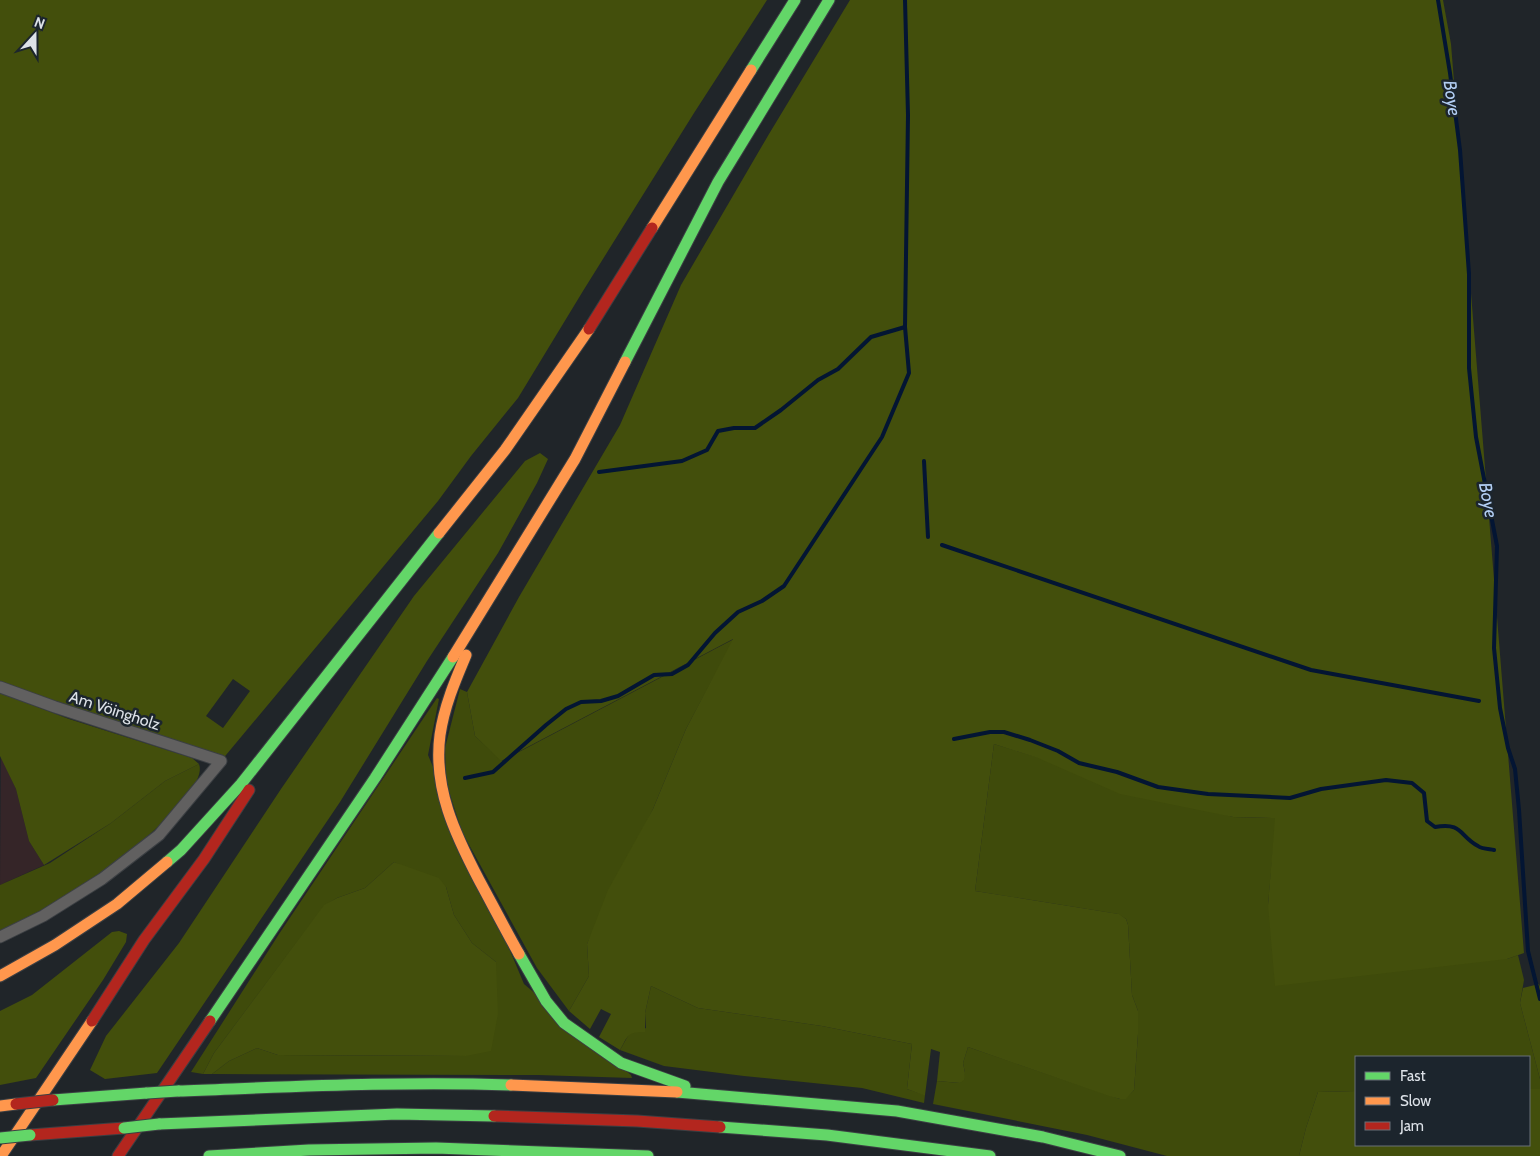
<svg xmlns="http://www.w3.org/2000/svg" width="1540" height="1156" viewBox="0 0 1540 1156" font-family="Cabin,sans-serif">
  <rect width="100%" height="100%" fill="#202529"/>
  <path fill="#352528" d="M1,756L16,789L29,841L44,865L0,885Z"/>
  <g fill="#3f4b0b">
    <path d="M734,639L686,729L653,809L587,944L589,976L569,1011L537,968L462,832L446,782L445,748L460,689L467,692L475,736L502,761Z"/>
    <path d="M437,698L439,699L428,755L524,984L631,1075L632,1078L538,1075L212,1074L229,1061L257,1048L278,1055L466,1056L496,962L472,943L454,915L446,887L394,862L365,888L337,898L324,906L214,1053L203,1074L191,1072L279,934Z"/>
    <path d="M994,744L1233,817L1276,818L1268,905L1507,959L1518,955L1524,980L1520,1003L1540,1079V1089H1529V1057H1356V1091L1318,1092L1306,1128L1299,1156H1167L1087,1135L933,1104L937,1081L960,1083L965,1073L963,1063L968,1047L1120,1099L1126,1098L1134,1090L1138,1034V1011L1132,995L1128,925L1126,919L1118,914L975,891Z"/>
    <path d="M199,764C211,795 96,879 71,894C48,909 24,921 0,933V885L50,863L111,823L165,781Z"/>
    <path d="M651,986L698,1008L822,1026L912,1044L907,1089L925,1095L924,1103L862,1088L744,1076L664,1066L620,1050L629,1034L646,1028L645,1013Z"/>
  </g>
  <g fill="#434f0c" fill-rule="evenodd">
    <path d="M0,0H767L694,113L583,291L518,398L471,456L438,501L221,761L0,687ZM233,679L250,691L223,728L206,716Z"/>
    <path d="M850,0H1443L1451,44L1524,953L1507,959L1275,986L1268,905L1275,818L1233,817L1120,794L1038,758L994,744L975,891L1119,914L1126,919L1128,925L1132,995L1138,1011V1034L1134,1090L1126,1099H1120L1109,1096L968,1047L963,1063L965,1073L964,1080L960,1083L937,1081L940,1052L931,1049L925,1095H923L907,1089L912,1044L822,1026L698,1008L651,986L645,1013V1032C627,1032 628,1036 620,1050L599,1037L611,1014L601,1009L590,1029L569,1011L589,976L587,944L608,890L653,809L686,729L733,639L501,761L475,736L467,692L519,597L620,425L681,285L769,134Z"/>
    <path d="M540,453L548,459L537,483L498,553L427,661L340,802L157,1073L105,1079L90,1070L106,1036L179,943L281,789L414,596L525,461Z"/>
    <path d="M0,693L69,719L192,758L199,764L165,781L111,823L44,865L29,841L16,789L0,756Z"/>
    <path d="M394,862L439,878L446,887L454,915L472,943L496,962L498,1014L491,1051L466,1056L278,1055L257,1048L229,1061L212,1074H203L214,1053L324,905L337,898L365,888Z"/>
    <path d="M119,931L127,934L126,942L103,980L36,1078L0,1085V1011L32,995L112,932Z"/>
    <path d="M1539,984L1540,987V1079L1520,1003L1523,988Z"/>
    <path d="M1529,1089H1540V1156H1299L1306,1128L1318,1092L1356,1091V1145H1529Z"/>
  </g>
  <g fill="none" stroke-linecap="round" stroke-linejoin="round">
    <g stroke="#031533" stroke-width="4">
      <path d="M1438,0L1450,73L1460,150L1469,274V368L1476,437L1497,546L1494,648L1500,708L1508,748L1515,769L1519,810L1528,951L1540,999"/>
      <path d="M924,461L928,537"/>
      <path d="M599,472L682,461L707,450L718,431L734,428H755L781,410L818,380L838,369L871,337L905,327"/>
      <path d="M942,545L1311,670L1479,701"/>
      <path d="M954,739L990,732H1004L1030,740L1058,751L1079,763L1117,772L1158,787L1208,794L1290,798L1321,789L1386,780L1412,783L1424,793L1427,821L1435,827C1463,822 1459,836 1478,846C1482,849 1489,849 1494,850"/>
      <path d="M465,778L493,772L546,725L566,709L581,702L601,701L618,696L654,675L672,674L688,665L715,633L738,612L762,601L784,586L882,437L909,373L905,327L908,115L905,0"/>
    </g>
    <defs>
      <path id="street" d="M0,687L55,707L221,761L159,835L102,879L43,916L0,937"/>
      <g id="fast">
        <path d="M751,70L795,0"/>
        <path d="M625,362L718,182L829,0"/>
        <path d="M167,862L181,850L241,784L439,533"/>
        <path d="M519,954L546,1001L564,1023L621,1063L685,1086"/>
        <path d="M210,1021L375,778L453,657"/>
        <path d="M178,1091C289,1087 401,1081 511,1085"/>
        <path d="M677,1092L897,1111L1043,1137L1120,1156"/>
        <path d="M53,1100L147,1093"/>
        <path d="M159,1124L397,1114L494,1116"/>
        <path d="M720,1127L827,1135L990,1156"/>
        <path d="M209,1156L309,1150L436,1148L648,1156"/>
      </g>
      <g id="slow">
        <path d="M652,228L751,70"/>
        <path d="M439,533L505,450L589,329"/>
        <path d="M466,655C455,681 444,707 440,735C433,788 455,834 479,880C492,904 505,929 519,954"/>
        <path d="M453,657L575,459L625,362"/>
        <path d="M0,976L55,945L117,904L167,862"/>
        <path d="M511,1085L677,1092"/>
        <path d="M0,1106L16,1104"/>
        <path d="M1,1156L92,1021"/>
      </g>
      <g id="jam">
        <path d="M589,329L652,228"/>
        <path d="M92,1021L144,940L204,859L249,790"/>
        <path d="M494,1116L637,1121L720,1127"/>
        <path d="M30,1135L124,1128"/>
        <path d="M118,1156L210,1021"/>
      </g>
    </defs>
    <use href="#street" stroke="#3b3f43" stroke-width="13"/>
    <use href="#fast" stroke="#3b3f43" stroke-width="13"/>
    <use href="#slow" stroke="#3b3f43" stroke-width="13"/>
    <use href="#jam" stroke="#3b3f43" stroke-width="13"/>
    <use href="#street" stroke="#616060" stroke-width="11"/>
    <use href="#fast" stroke="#63d668" stroke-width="11"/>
    <use href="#slow" stroke="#ff974d" stroke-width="11"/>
    <use href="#jam" stroke="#b3261e" stroke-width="11"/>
    <defs>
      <g id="fast-bridge">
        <path d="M147,1093L178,1091"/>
        <path d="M124,1128L159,1124"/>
        <path d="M0,1138L30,1135"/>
      </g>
      <path id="jam-bridge" d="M16,1104L53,1100"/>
    </defs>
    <use href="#fast-bridge" stroke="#3b3f43" stroke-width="13" stroke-linecap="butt"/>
    <use href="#jam-bridge" stroke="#3b3f43" stroke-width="13" stroke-linecap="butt"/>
    <use href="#fast-bridge" stroke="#63d668" stroke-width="11"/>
    <use href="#jam-bridge" stroke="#b3261e" stroke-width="11"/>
  </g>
  <g text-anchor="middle" stroke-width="5" stroke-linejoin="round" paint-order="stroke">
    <g font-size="16" fill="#dde2e8" stroke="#1c252d">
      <text transform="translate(115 710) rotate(18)" y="6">Am Vöingholz</text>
    </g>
    <g font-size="18" font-style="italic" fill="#b2cef3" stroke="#1c252d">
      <text transform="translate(1452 98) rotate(82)" y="6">Boye</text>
      <text transform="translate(1488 500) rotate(79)" y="6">Boye</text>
    </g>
  </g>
  <rect x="1355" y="1056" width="175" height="90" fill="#1c252d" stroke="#697178"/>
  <rect x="1365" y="1072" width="25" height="8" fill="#63d668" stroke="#697178"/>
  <text x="1400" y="1081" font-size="15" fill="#dde2e8">Fast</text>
  <rect x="1365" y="1097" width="25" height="8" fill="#ff974d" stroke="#697178"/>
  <text x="1400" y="1106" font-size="15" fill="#dde2e8">Slow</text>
  <rect x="1365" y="1122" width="25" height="8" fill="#b3261e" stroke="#697178"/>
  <text x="1400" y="1131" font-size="15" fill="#dde2e8">Jam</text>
  <g transform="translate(35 35) rotate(21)" stroke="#1c252d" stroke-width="4" paint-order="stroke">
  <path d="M0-4L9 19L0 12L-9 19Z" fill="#dde2e8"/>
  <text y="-8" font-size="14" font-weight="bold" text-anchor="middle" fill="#dde2e8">N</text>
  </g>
</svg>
